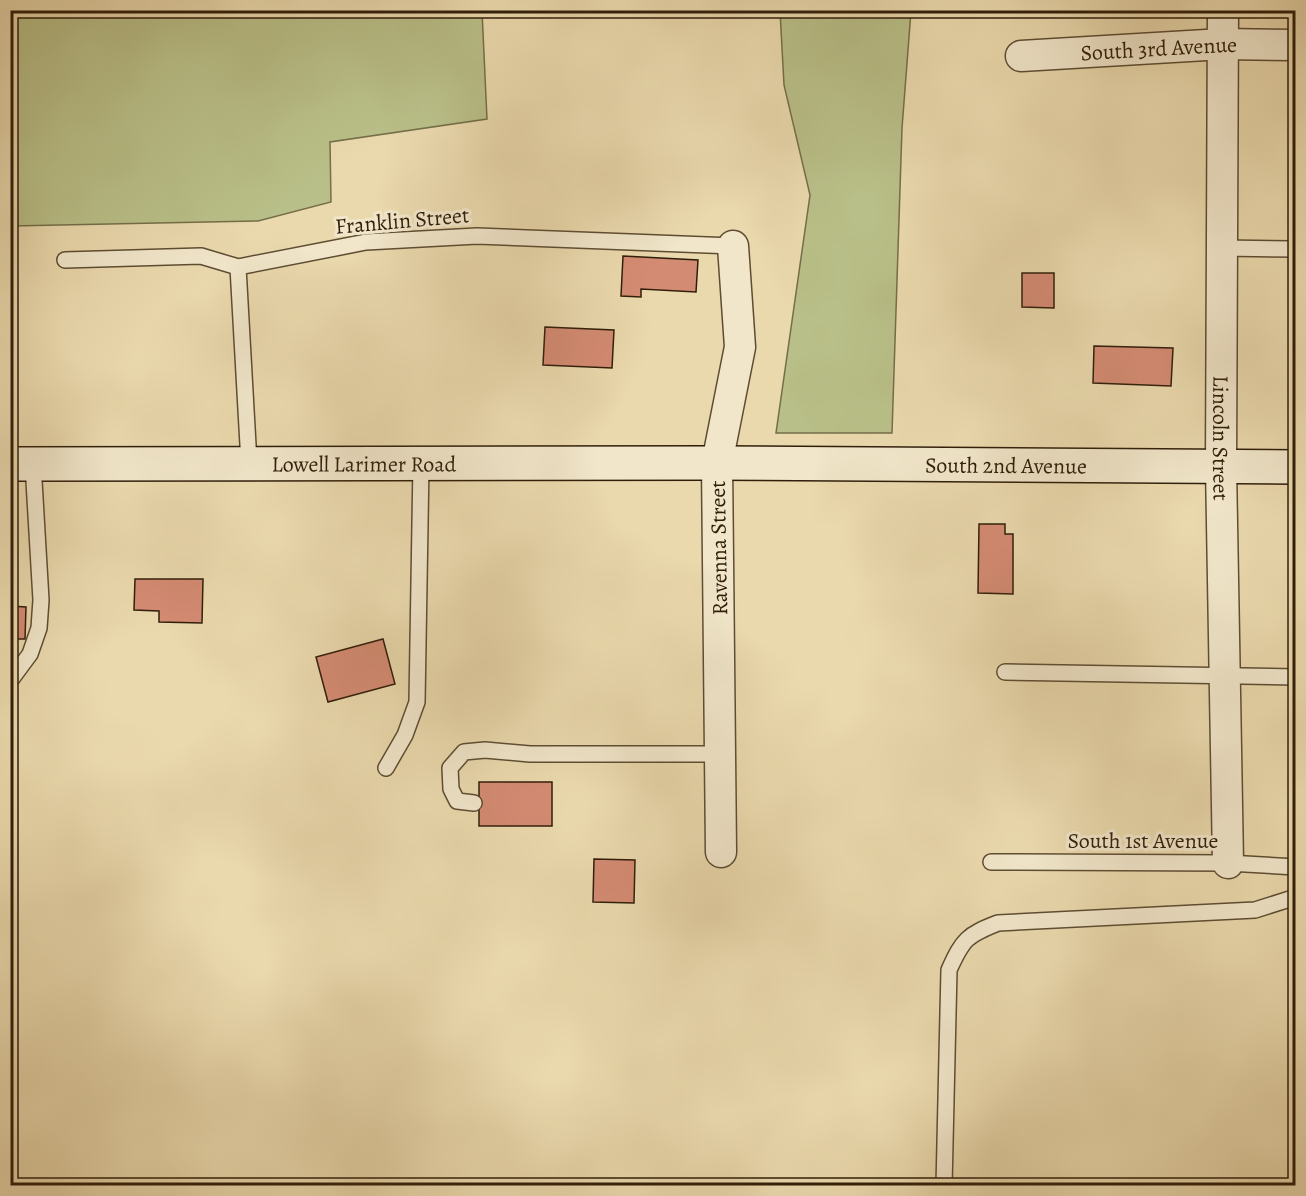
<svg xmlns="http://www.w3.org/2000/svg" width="1306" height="1196" viewBox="0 0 1306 1196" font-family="Alegreya,serif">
  <rect width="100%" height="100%" fill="#ead9ad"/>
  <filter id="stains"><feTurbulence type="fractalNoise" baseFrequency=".00333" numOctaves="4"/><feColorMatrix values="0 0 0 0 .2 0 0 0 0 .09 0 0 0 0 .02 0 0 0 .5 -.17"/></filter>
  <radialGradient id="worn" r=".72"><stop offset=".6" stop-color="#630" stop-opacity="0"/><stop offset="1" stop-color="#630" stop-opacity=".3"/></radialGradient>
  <g fill="#b9bf88" stroke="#746e49" stroke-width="1.5">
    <path d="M10,11H482L487,119L330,142L331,202L258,221L11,226Z"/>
    <path d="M780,11H911L902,128L892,433H776L810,195L784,85Z"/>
  </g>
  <g fill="#d48b73" stroke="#301e0a" stroke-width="1.5">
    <path d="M623,256L698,260L696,292L641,289V297L621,296Z"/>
    <path d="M1022,273H1054V308L1022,307Z"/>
    <path d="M545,327L614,330L612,368L543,365Z"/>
    <path d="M1094,346L1173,348L1171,386L1093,383Z"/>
    <path d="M979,524H1005V534H1013V594L978,593Z"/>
    <path d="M135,579H203L202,623L159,622V611L134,610Z"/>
    <path d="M10,606L26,607L25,639H10Z"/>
    <path d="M383,639L395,684L328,702L316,657Z"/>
    <rect x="479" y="782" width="73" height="44"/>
    <path d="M594,859L635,860L634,903L593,902Z"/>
  </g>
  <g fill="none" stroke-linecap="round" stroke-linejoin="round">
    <defs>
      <g id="lane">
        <path d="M1222,248L1296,249"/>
        <path d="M65,260L201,256L238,267"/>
        <path d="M249,463L238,267L366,242L477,236L733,246"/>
        <path d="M1005,672L1296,677"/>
        <path d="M10,681L30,654L39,628L41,600L33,464"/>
        <path d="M386,768L405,735L417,702L421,464"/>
        <path d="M474,803L457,801L451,789L450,768L464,752L485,750L530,754H720"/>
        <path d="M991,862L1228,863L1296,867"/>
        <path d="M944,1186L949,970C963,939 967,935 998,923L1255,910L1296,897"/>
      </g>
      <g id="street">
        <path id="s1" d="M1223,10L1221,466L1228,863"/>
        <path id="s2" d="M1021,56L1223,44L1296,45"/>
        <path d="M721,852L717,463L740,347L733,246"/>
      </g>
      <g id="secondary">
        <path id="s3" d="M10,464L717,463L1296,467"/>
      </g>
    </defs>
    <use href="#lane" stroke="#5e4d33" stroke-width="18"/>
    <use href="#street" stroke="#5e4d33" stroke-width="33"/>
    <use href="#secondary" stroke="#301e0a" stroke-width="36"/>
    <use href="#lane" stroke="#f1e6ca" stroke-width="15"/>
    <use href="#street" stroke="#f1e6ca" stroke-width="30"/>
    <use href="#secondary" stroke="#f1e6ca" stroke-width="33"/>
  </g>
  <g text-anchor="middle" stroke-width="6" stroke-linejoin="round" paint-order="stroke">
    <g font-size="22" fill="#301e0a" stroke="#f1e6ca">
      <text dy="8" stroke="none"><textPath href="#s2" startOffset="138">South 3rd Avenue</textPath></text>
      <text transform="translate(402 220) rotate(-5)" y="8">Franklin Street</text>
      <text dy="8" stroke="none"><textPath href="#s1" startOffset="428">Lincoln Street</textPath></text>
      <text dy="8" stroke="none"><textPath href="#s3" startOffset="354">Lowell Larimer Road</textPath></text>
      <text dy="8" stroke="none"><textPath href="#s3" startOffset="996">South 2nd Avenue</textPath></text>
      <text transform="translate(718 548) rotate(-91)" y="8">Ravenna Street</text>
      <text x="1143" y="848">South 1st Avenue</text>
    </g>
  </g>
  <rect width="1306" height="1196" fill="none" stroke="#ead9ad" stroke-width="36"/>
  <rect x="12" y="12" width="1282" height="1172" fill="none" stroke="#301e0a" stroke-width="3"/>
  <rect x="18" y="18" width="1270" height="1160" fill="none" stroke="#301e0a" stroke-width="1.5"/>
  <rect width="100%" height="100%" filter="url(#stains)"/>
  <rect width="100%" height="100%" fill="url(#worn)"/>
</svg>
